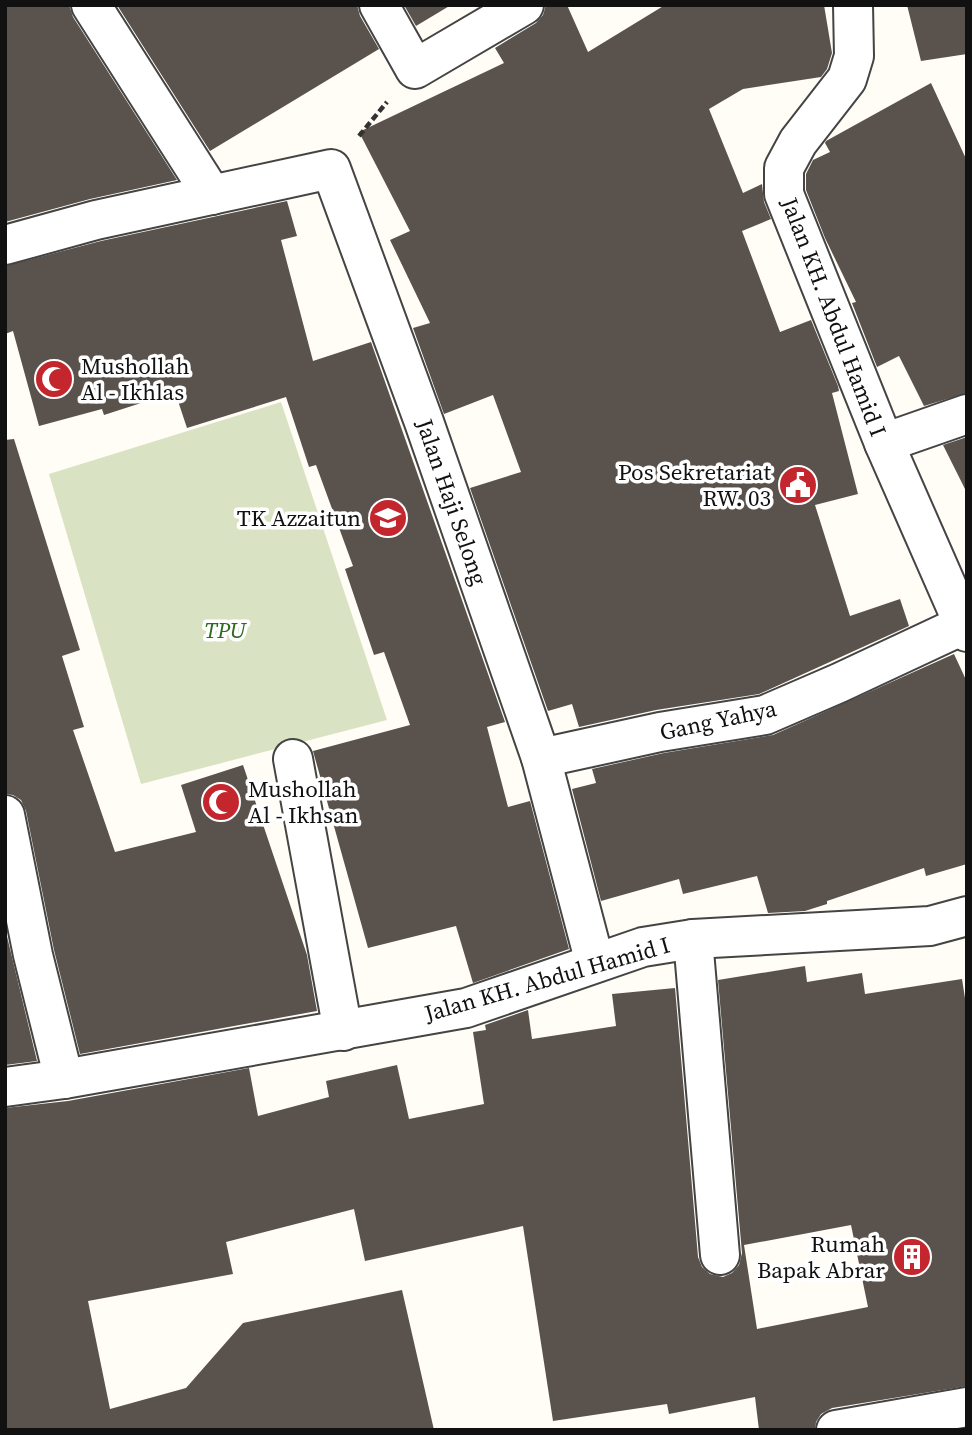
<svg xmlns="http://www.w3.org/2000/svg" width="972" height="1435" viewBox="0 0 972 1435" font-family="'Source Serif 4',serif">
  <rect width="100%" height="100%" fill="#fffdf5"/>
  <path fill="#d9e3c4" d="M281,402L387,720L141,784L49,474Z"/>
  <g fill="#5a524d" fill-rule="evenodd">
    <path d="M5,5H69L73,17L177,180L90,199L5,222Z"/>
    <path d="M117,5H357L360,16L379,49L210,151Z"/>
    <path d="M404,5H451L416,26Z"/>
    <path d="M546,5H567L588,52L665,5H824L832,53L827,69L821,77L743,89L709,109L743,193L762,184L764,202L771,219L742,231L780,332L811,320L838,386L839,391L832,393L858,494L815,505L850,616L900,599L909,626L759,694L656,710L579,727L572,704L548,711L470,488L521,472L493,395L444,414L413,328L430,323L390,240L410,231L359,132L504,63L495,48L536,23L543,15Z"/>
    <path d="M907,5H967V54L921,61Z"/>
    <path d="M931,83L967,161V393L924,406L899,356L877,367L852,303L856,302L825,238L806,190V174L813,160L830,152L825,143L826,141Z"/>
    <path d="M287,201L297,236L281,240L313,361L371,342L505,722L487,727L508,807L530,801L569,949L473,983L456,926L368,948L313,751L410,725L384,652L374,655L345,569L353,566L316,465L309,467L286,397L187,428L175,392L104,415L102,409L39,426L13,331L5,334V266L101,241Z"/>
    <path d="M967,437V493L943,445Z"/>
    <path d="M14,439L80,650L62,656L84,727L73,730L115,852L196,832L181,785L243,765L307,955L317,1011L80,1054L54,950L26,811L21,800L13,795L5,794V440Z"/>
    <path d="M954,654L967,682V864L926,876L924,868L827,901V904L805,911L768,913L757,876L683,894L679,879L601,901L572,789L596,783L592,769L664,753L773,735Z"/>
    <path d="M5,928L37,1061L5,1065Z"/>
    <path d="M805,966L807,982L862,973L865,994L962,979L967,1011V1386L832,1408L821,1414L816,1422L815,1430H759L755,1397L669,1414L667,1404L553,1421L523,1226L365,1261L354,1209L226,1242L233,1274L88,1301L110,1409L186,1388L243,1323L402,1290L434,1430H5V1108L68,1101L249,1068L258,1116L329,1097L326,1081L397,1065L409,1119L484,1104L473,1032L486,1030L485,1025L528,1010L532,1039L616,1026L612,994L675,988L698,1257L702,1267L710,1274L723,1277L732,1273L739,1265L742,1253L718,980ZM851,1225L868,1307L757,1329L744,1245Z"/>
  </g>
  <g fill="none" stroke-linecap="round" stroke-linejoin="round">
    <defs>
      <g id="street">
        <path d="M91,5L212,195"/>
        <path d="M379,5L415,69L524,5"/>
        <path d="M853,5L854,56L847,79L798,142L784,168V194L884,443L967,632"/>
        <path d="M5,245L96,220L331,169L424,422L541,758L595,963"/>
        <path d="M884,443L967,414"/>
        <path d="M541,758L660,732L765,715L839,683L963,625"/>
        <path d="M293,759L343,1031"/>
        <path d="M5,815L33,955L64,1079"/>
        <path d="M693,939L720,1255"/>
        <path d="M5,1087L64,1079L466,1008L643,947L693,939L930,926L967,916"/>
        <path d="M836,1430L967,1407"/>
      </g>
    </defs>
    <use href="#street" stroke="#444" stroke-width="42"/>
    <path stroke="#333" stroke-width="4.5" stroke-dasharray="7 3.5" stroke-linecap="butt" d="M359,136L387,102"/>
    <use href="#street" stroke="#fff" stroke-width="38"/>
  </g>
  <defs>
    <symbol id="mosque-disc" viewBox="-11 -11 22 22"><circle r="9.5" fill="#c4262e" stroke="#fff"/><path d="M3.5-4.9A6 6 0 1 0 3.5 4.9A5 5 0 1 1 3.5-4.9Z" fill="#fff"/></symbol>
    <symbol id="civic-disc" viewBox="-11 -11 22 22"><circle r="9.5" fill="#c4262e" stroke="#fff"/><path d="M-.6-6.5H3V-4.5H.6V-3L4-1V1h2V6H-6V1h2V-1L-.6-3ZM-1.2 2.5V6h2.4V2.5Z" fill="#fff"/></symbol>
    <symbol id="school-disc" viewBox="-11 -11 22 22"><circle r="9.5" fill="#c4262e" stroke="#fff"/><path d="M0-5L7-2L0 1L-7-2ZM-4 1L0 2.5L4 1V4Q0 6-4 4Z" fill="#fff"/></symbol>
    <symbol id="building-disc" viewBox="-11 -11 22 22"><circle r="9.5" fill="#c4262e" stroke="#fff"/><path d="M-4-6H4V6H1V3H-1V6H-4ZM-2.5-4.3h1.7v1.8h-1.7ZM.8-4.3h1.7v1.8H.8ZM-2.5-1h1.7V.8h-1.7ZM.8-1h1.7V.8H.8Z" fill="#fff"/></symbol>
  </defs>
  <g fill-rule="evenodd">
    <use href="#mosque-disc" x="32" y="357" width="44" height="44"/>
    <use href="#civic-disc" x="776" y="463" width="44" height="44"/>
    <use href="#school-disc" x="366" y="496" width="44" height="44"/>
    <use href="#mosque-disc" x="199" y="780" width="44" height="44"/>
    <use href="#building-disc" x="890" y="1235" width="44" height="44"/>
  </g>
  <g text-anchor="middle" stroke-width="7" stroke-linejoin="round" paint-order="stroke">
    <g font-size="23" fill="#111" stroke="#fff">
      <text transform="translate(834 317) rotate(69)" y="8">Jalan KH. Abdul Hamid I</text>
      <text transform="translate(452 502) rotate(71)" y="8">Jalan Haji Selong</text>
      <text transform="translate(718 720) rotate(-12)" y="8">Gang Yahya</text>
      <text transform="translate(547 979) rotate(-16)" y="8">Jalan KH. Abdul Hamid I</text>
    </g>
    <g font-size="23" fill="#111" stroke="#fff" text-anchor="end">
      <text x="81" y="374" text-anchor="start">Mushollah<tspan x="81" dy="26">Al - Ikhlas</tspan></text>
      <text x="771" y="480">Pos Sekretariat<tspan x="771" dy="26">RW. 03</tspan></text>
      <text x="361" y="526">TK Azzaitun</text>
      <text x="248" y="797" text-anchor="start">Mushollah<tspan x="248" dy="26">Al - Ikhsan</tspan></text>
      <text x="885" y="1252">Rumah<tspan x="885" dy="26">Bapak Abrar</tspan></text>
    </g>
    <g font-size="23" font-style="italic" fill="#2f6b1f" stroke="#fff">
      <text x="225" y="638">TPU</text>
    </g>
  </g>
  <rect width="972" height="1435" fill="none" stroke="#111111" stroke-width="14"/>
</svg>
